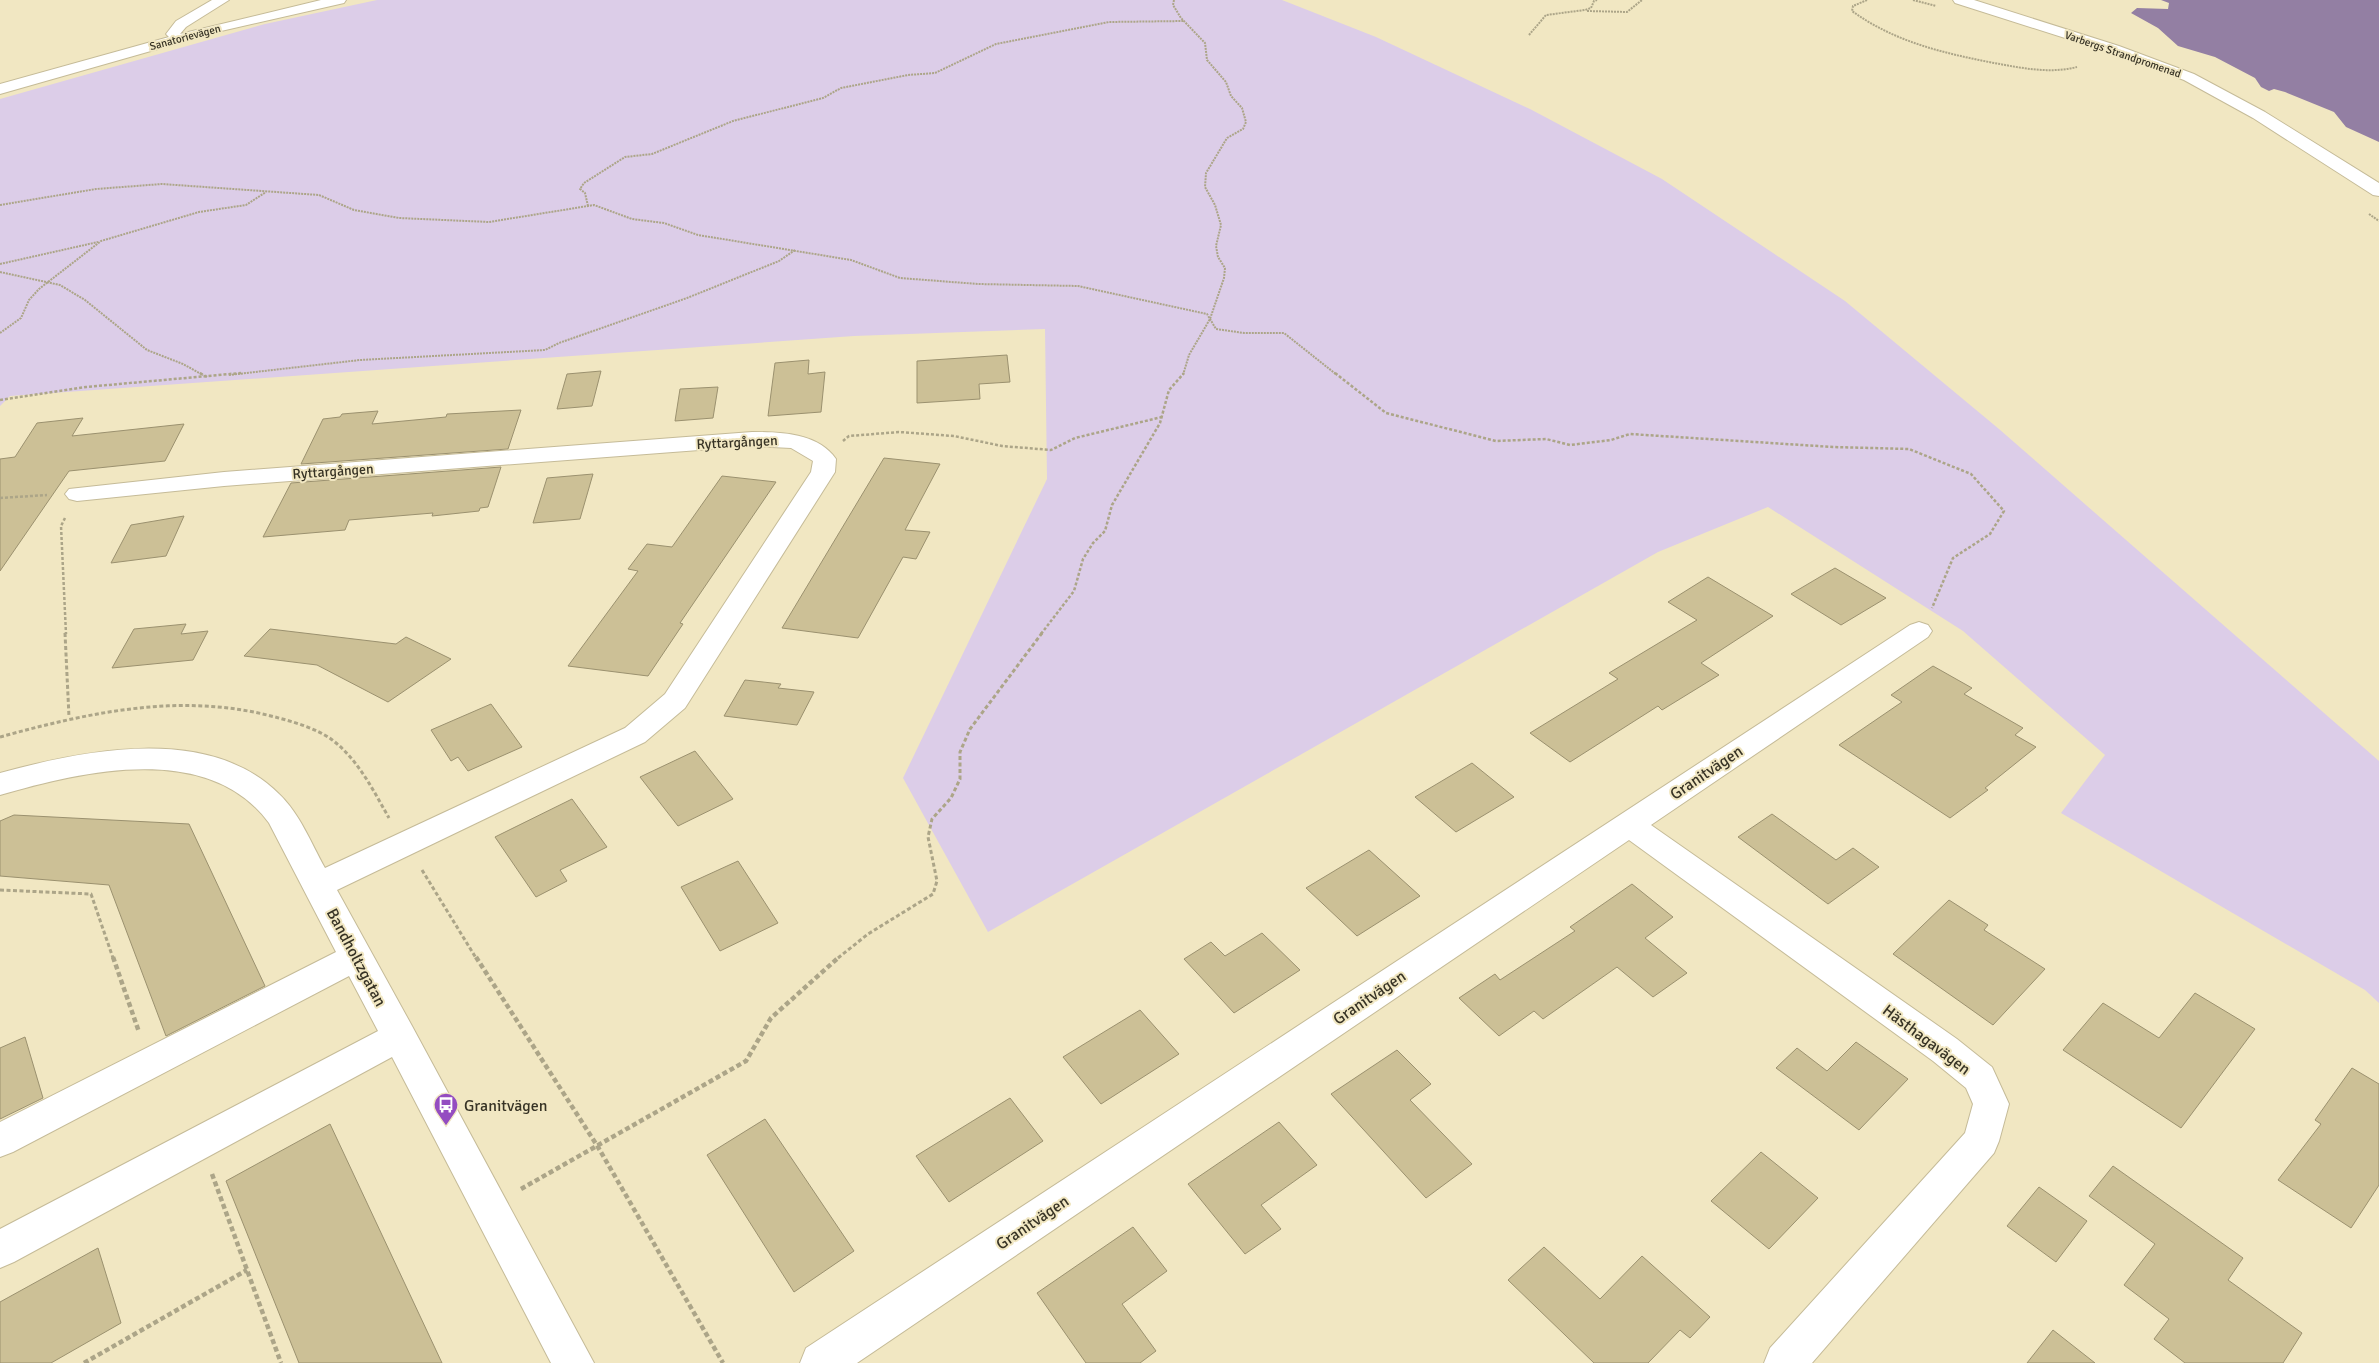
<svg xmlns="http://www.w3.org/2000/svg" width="2379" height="1363" viewBox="0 0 2379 1363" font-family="Signika,sans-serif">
  <rect width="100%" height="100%" fill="#f1e7c2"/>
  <path fill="#dccde8" d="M377,0H1282L1376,37L1530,109L1662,179L1845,301L1999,429L2379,761V1003L2365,990L2061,813L2105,755L1963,631L1768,507L1658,552L988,932L903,778L1047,479L1045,329L854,336L10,396L0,406V99L265,24Z"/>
  <path fill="#937fa3" d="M2161,0H2379V142L2346,127L2334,112L2285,92L2274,89L2269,91L2261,87L2255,78L2215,57L2178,46L2158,28L2131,13L2137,8L2168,9L2169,3Z"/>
  <g fill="#ccc096" stroke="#9b916f">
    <path d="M1007,355L1010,382L979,384L980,399L917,403V361Z"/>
    <path d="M809,360L808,374L825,372L821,412L768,416L775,363Z"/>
    <path d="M601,371L592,406L557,409L567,374Z"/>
    <path d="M718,387L713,418L675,421L680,389Z"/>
    <path d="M521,410L508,449L301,464L323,419L340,417L342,414L378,411L372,424L446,417L447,414Z"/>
    <path d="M83,418L72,436L184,424L165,461L69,471L0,571V459L15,457L37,423Z"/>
    <path d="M884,458L940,464L905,530L930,532L916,559L903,557L858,638L782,628Z"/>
    <path d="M501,467L488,507L480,508L479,511L432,516L433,513L349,520L345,530L263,537L291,483Z"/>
    <path d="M593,474L580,519L533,523L547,478Z"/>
    <path d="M722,476L776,482L680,623L683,624L648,676L568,666L638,571L628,569L647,544L672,547Z"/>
    <path d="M184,516L166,556L111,563L131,525Z"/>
    <path d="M1835,568L1886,598L1841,625L1791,594Z"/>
    <path d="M1708,577L1773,616L1701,663L1719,675L1662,710L1658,706L1570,762L1530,733L1618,679L1609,673L1697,620L1668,602Z"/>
    <path d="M186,624L181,634L208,631L193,660L112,668L134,629Z"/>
    <path d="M270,629L396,644L406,637L451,659L388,702L317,665L244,656Z"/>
    <path d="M1933,666L1972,688L1964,694L2023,728L2015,735L2036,747L1985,788L1988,790L1950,818L1839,745L1902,702L1891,695Z"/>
    <path d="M745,680L781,684L778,688L814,692L797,725L724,716Z"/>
    <path d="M491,704L522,747L468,771L458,757L451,761L431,730Z"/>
    <path d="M695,751L733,799L678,826L640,777Z"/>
    <path d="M1472,763L1514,797L1456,832L1415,797Z"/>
    <path d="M572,799L607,847L560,870L567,881L536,897L495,837Z"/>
    <path d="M1772,814L1836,860L1853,848L1879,867L1828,904L1738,837Z"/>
    <path d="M14,815L189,824L265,986L166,1036L109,885L0,876V821Z"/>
    <path d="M1369,850L1420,896L1357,936L1306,888Z"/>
    <path d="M738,861L778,923L720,951L681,887Z"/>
    <path d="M1632,884L1673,917L1645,938L1687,973L1653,997L1617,967L1543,1019L1534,1011L1499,1036L1459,998L1495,974L1500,980L1575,931L1570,927Z"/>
    <path d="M1949,900L1988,925L1984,930L2045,969L1993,1025L1893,954Z"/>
    <path d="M1262,933L1300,970L1234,1013L1184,959L1211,942L1225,956Z"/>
    <path d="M2195,993L2255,1029L2181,1128L2063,1050L2103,1003L2159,1038Z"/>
    <path d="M1140,1010L1179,1054L1101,1104L1063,1057Z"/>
    <path d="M25,1037L43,1098L0,1119V1048Z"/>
    <path d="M1856,1042L1908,1079L1859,1130L1776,1068L1797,1048L1827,1071Z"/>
    <path d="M1397,1050L1431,1084L1410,1100L1472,1164L1426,1198L1331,1094Z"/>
    <path d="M2352,1068L2379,1084V1185L2351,1228L2278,1180L2321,1124L2315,1120Z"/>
    <path d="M1010,1098L1043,1141L949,1202L916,1156Z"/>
    <path d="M765,1119L854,1251L794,1292L707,1155Z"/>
    <path d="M1279,1122L1317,1165L1261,1205L1281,1229L1245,1254L1188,1184Z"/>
    <path d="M330,1124L442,1363H299L226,1181Z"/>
    <path d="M1761,1152L1818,1198L1769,1249L1711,1201Z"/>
    <path d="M2113,1166L2243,1258L2228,1280L2302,1333L2283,1363H2185L2154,1339L2169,1319L2124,1285L2155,1244L2089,1196Z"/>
    <path d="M2039,1187L2087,1221L2056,1262L2007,1226Z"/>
    <path d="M1133,1227L1167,1271L1122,1304L1156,1351L1140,1363H1086L1037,1293Z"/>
    <path d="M1544,1247L1600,1299L1642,1256L1710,1317L1690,1338L1680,1330L1648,1363H1594L1508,1280Z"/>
    <path d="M98,1248L121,1323L51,1363H0V1302Z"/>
    <path d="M2053,1330L2095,1363H2027Z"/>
  </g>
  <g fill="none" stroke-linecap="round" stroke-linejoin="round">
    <defs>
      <g id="minor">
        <path d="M212,0H229L186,27L180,34L321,0H346L344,3L221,31L0,94V84L169,37L166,34L176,21Z"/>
        <path d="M1953,0H1974L2119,46L2194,74L2265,112L2379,183V196L2373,195L2253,118L2184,80L2109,52L1955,3Z"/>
        <path d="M752,432C781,432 818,433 836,459L835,472L685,708L645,742L337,890L412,1026L594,1363H551L392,1057L14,1262L0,1268V1229L378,1031L349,976L13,1152L0,1157V1122L336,952L269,823C209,741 83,771 0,795V773C84,750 209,724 279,794C300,814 311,843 325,868L625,728L665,694L811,472L813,461L791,448L752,446L224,486L77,501L69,499L65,494L69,489L224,472Z"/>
        <path d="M1919,622L1928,625L1932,631L1928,637L1651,825L1957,1039L1992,1067L2009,1104L1999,1141L1994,1153L1812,1363H1764L1770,1348L1965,1133L1973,1104L1966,1088L1933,1061L1629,840L857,1363H800L806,1348L1910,625Z"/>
      </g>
    </defs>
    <use href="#minor" stroke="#c5bb98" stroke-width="2"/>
    <g stroke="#aca588" stroke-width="2" stroke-dasharray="2 1" stroke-linecap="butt">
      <path d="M1174,0L1173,5L1181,18L1205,43L1207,60L1226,82L1231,96L1242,108L1246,122L1243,129L1227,138L1206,173L1205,187L1215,205L1221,225L1216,246L1218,257L1225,268L1224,278L1210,319L1189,355L1183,375"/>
      <path d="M1867,0L1853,6L1852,11C1895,42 1943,53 1994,63C2022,68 2049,74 2077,67"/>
      <path d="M1913,0L1936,6"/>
      <path d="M1587,11L1627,12L1642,0"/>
      <path d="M1529,35L1546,15L1585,10L1591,8L1594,1L1597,0"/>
      <path d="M0,205L96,189L162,184L319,195L354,210L399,218L489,222L594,205L632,219L664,223L698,235L851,260L900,278L978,284L1078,286L1207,314L1216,329L1244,333H1284L1337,375"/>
      <path d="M588,206L585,193L580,189L584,183L625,157L652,154L733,121L823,98L841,88L908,75L935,73L996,44L1109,22L1184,21"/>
      <path d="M2369,214L2379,221"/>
      <path d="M0,264L98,242"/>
      <path d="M0,272L60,285L85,300L147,350L183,364L203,375"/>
      <path d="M0,333L21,318L29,300L39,289L101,241L199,212L246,205L266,192"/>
      <path d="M229,375L360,360L545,350L559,343L687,298L779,261L795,250"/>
    </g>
    <g stroke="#aca588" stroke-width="2.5" stroke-dasharray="3 2" stroke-linecap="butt">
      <path d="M200,373L207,377"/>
      <path d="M1335,373L1386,413L1496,441L1546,439L1570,445L1611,440L1630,434L1833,447L1909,449L1971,474L2004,511L1990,534L1953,558L1932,608"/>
      <path d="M0,400L86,387L241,373"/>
      <path d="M843,441L849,436L899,432L954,436L1002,446L1051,450L1075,438L1162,417"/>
      <path d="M0,498L47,495"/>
      <path d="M65,518L61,526L66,634"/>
      <path d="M1041,634L1074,591L1083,559L1093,543L1105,531L1112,505L1160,423L1169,390L1184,373"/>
    </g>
    <g stroke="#aca588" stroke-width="3" stroke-dasharray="4 2.5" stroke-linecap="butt">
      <path d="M65,633L69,717"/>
      <path d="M0,737C91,712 182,692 275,717C294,722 315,728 331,739C358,759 373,790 389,818"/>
      <path d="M422,870L476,958"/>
      <path d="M0,890L91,894L113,958"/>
      <path d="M838,958L868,934L933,894L937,881L928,837L932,819L951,798L960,779V752L970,729L1042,633"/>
    </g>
    <g stroke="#aca588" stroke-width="4.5" stroke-dasharray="5 3" stroke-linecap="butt">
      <path d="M113,957L139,1032"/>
      <path d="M476,957L598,1147L723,1363"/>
      <path d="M212,1174L281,1363"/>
      <path d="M521,1189L746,1061L771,1018L839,957"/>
      <path d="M84,1363L247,1270"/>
    </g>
    <use href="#minor" fill="#fff" fill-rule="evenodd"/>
  </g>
  <defs>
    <symbol id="bus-pin" viewBox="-11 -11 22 30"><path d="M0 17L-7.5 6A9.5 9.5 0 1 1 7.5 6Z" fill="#944dc1" stroke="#f1e7c2"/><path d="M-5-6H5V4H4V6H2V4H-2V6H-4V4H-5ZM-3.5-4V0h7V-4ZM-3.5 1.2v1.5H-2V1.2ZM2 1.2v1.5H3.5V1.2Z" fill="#fff"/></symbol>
  </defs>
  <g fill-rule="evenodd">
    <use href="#bus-pin" x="432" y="1091" width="28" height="38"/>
  </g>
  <g text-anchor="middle" stroke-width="4" stroke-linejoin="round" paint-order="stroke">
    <g font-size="11" fill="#373325" stroke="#f1e7c2">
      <text transform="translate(185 37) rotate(-15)" y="4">Sanatorievägen</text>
      <text transform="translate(2123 54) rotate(19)" y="4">Varbergs Strandpromenad</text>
    </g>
    <g font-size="14" fill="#373325" stroke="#f1e7c2">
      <text transform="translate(737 442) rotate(-3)" y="5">Ryttargången</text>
      <text transform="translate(333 471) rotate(-4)" y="5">Ryttargången</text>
    </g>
    <g font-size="16" fill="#373325" stroke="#f1e7c2">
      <text transform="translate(1706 772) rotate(-34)" y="6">Granitvägen</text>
      <text transform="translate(357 957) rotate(62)" y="6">Bandholtzgatan</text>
      <text transform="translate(1369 997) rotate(-34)" y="6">Granitvägen</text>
      <text transform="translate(1927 1039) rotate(37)" y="6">Hästhagavägen</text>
      <text transform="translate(1032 1222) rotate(-34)" y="6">Granitvägen</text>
    </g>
    <g font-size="16" fill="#373325" stroke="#f1e7c2" text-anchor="start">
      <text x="464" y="1111">Granitvägen</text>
    </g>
  </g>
</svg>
